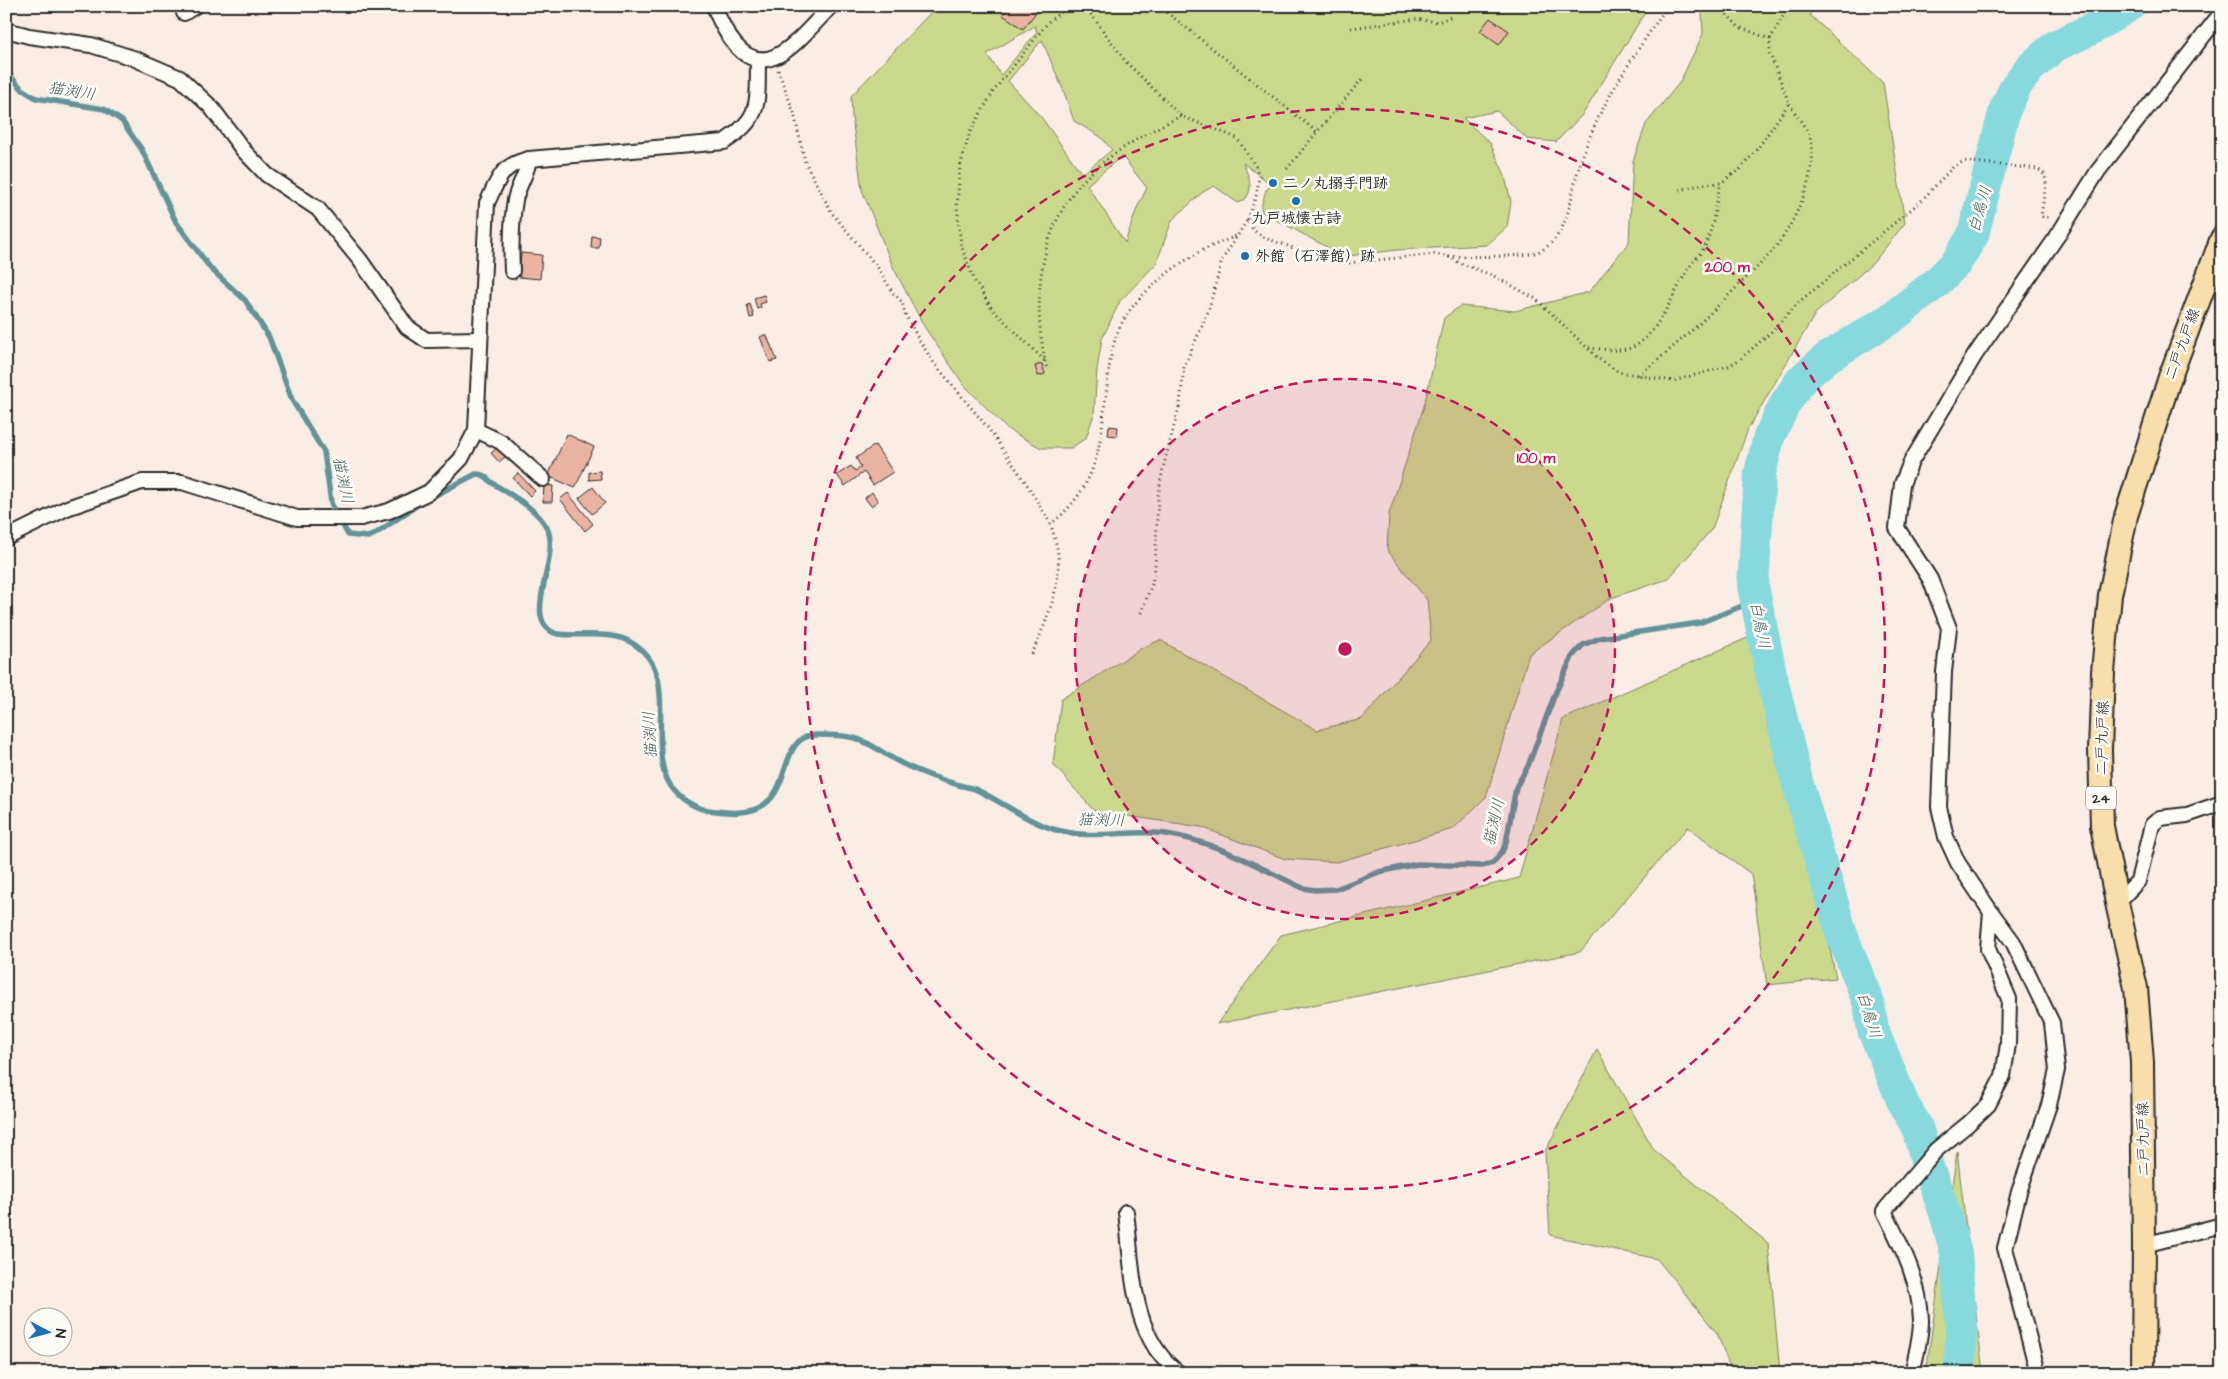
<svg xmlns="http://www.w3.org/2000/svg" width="2228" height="1379" viewBox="0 0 2228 1379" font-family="'Architects Daughter','Klee One',sans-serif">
  <rect width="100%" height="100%" fill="#f9ede6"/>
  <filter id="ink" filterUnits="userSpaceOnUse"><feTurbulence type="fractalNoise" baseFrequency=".02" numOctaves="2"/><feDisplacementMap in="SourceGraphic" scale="10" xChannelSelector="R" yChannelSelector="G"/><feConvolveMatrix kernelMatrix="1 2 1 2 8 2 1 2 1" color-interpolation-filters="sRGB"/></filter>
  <g filter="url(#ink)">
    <g fill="#cbd98d" stroke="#7b825c" fill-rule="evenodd">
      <path d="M937,6H1649L1583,114L1556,142L1527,139L1497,111L1463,118L1490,143L1504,173L1511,202L1507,227L1487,245L1397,250L1348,256L1334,251L1262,212L1261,207L1266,190L1272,185L1243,163C1248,175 1258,195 1238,203L1214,186L1203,192L1172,220L1156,264L1120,301L1102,339L1097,369L1094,414L1086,438L1071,448H1041L1007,429L964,385L925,328L893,267L862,190L852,117L851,96ZM1035,26L1037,32L1001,75L987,54ZM1042,40L1064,92L1074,121L1101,137L1112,150L1082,174L1041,117L1008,81ZM1122,156L1147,188L1137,208L1125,243L1087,185Z"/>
      <path d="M1698,6H1815L1810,15L1883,83L1905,223L1873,263L1815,314L1748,429L1712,529L1668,579L1611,598L1529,654L1486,797L1453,829L1337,862L1285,859L1201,827L1094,811L1053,764L1061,699L1142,648L1160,640L1317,730L1362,719L1431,640L1427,600L1387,550L1389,514L1424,406L1444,318L1460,306L1515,311L1589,292L1629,242L1633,161L1646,124L1680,82L1703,34L1702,11Z"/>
      <path d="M1763,631L1836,978L1767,985L1751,874L1688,827L1580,952L1217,1024L1281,935L1519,878L1563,719Z"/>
      <path d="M1597,1049L1654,1150L1768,1243L1780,1373H1732L1717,1333L1657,1259L1550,1235L1545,1152Z"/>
      <path d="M1957,1151L1983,1373H1926Z"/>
    </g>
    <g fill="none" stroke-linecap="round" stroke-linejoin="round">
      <g stroke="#629396" stroke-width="5.5">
        <path d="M6,71L23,90L36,98L104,109L122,121L142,150L176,222L211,269L245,300L269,337L292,400L324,452L331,503L348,535L368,537L375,534L422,502"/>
        <path d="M430,498L476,474C484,474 486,477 491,482C510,495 537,508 547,528C562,558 518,621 557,634C581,637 611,630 632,643C691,678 631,765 686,801C691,804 697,808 703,809C710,811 719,811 727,812C803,819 769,735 817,735C827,735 840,735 850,737C870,741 887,757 905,765C922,773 941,780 959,785C966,787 975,788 981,792C1005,804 1027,821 1053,829C1091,841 1128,829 1166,834C1218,842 1257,867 1303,888L1315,890L1336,889L1379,872L1417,864L1482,866L1493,863L1502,852L1506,843L1516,787L1528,766L1555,694L1572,657L1577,651L1583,645L1600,638L1699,623L1755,601"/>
      </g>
      <path stroke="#87d9de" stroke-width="32" d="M1960,1373L1961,1327L1956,1253L1945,1213L1927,1164L1917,1127L1904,1105L1873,1030L1869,1004L1842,935L1797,781L1773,683L1753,586L1760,473L1769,437L1786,402L1802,379L1828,357L1890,319L1935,284L1956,263L1973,235L2005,109L2016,86L2029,69L2055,46L2092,29L2129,6"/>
    </g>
    <g fill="#ebb3a1" stroke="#2b2b2b">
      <path d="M1009,6H1030L1037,11L1023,29L1003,15Z"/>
      <path d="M1490,18L1509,31L1499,45L1480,31Z"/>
      <path d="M592,236L600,237L599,248H591Z"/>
      <path d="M521,253L542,255L540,279L519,277Z"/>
      <path d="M764,295L766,302L760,304L761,308L757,309L754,298Z"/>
      <path d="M750,304L754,317L750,318L747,305Z"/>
      <path d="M766,334L777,360L770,362L760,337Z"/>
      <path d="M1042,364L1045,374L1038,376L1035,366Z"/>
      <path d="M1109,426L1118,427L1117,436L1108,435Z"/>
      <path d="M567,434L594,447L575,488L548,476Z"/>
      <path d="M875,445L893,472L873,485L864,472L845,486L837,475L851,466L855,471L861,467L856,458Z"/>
      <path d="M497,448L505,457L499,462L491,453Z"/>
      <path d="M600,471L601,479L589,480V472Z"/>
      <path d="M518,473L535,491L530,496L513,478Z"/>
      <path d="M544,485L553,486L552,502H543Z"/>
      <path d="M593,487L605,503L592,514L579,498Z"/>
      <path d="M872,492L878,501L871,506L865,498Z"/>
      <path d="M568,493L593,524L585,531L560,499Z"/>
    </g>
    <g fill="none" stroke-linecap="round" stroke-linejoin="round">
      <defs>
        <g id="street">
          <path d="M714,6C723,29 742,70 774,57C793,50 816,21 831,6"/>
          <path d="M184,13L195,6"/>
          <path d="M6,30L29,36L91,45L133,58L180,78L211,107L244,151L267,175L318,209L360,260L407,327L426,340L480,339"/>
          <path d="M512,271C511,247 511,223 515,200C518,185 527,175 529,159"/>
          <path d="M476,430L501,442L543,479"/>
          <path d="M6,538L67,508L142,482H182L297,518H361L389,511L429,492L461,459L476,430L487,203C498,180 501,165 529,159L724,142C763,117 757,102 758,59"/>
          <path d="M2117,903L2138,881L2152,825L2160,818L2187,815L2222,803"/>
          <path d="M1126,1212C1133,1267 1130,1337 1179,1373"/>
          <path d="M2144,1245L2222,1225"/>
          <path d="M1912,1373C1916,1356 1921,1337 1921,1320C1920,1281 1901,1245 1884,1211L1936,1150L1968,1124L1988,1105L2003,1076L2008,1044L2009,999L1988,949L1991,912"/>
          <path d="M2038,1373L2005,1248L2019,1192L2049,1105L2057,1070L2052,1023L2013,942L1991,912L1958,863L1946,837L1939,807L1944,672L1949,628L1930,579L1897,528L1902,484L1911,462L1975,355L2058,235L2098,171L2222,12"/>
        </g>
        <path id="primary" d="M2143,1373L2144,1245L2142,1062L2136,988L2117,903L2102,826L2100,750L2103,672L2110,595L2126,516L2170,377L2222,238"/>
      </defs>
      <use href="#street" stroke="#2b2b2b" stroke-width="18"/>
      <use href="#primary" stroke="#2b2b2b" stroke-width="26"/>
      <g stroke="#2b2b2b" stroke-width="3" stroke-dasharray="1 4" stroke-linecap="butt">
        <path d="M1069,6L1049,21L993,92L970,132L960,167L957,206L961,245L974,280L992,309L1045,361C1032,298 1039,227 1085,179C1111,152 1148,132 1181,116"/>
        <path d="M1085,6L1126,62L1181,116L1237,138L1256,167L1259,176L1257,193L1248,219L1253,230L1265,238L1328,260L1348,263L1435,254L1449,257L1460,263L1494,276L1536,299L1599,359L1619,372L1673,381L1728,366L1739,360L1769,334L1799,302L1921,201L1953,167L1964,161L2038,169L2045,175L2046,184L2041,216L2044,218L2051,217"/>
        <path d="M1159,6L1317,132L1362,79"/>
        <path d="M1351,28L1417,19L1438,22L1450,17"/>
        <path d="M1770,39L1789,6"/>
        <path d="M778,70L794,113L805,162L832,213L878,268L893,293L902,302L905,314L919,340L934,363L988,428L1026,483L1051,524C1103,482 1100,438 1108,378C1110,357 1114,334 1126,316C1140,294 1170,269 1193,256C1207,247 1223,242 1238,235"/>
        <path d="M1287,169L1317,132"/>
        <path d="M1680,190L1703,184L1721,183L1740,169L1758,148L1789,103L1770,54V39L1739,27L1719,6"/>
        <path d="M1449,257C1467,256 1527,258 1540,251C1571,235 1570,193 1580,164C1597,109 1630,61 1662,14L1671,6"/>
        <path d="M1589,348C1603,349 1622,353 1635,346C1660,331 1672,295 1687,271C1692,262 1700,255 1705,246C1714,227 1715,204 1721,183"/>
        <path d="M1045,361L1047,369"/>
        <path d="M1638,375C1676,347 1710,314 1743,281C1755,269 1768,258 1777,245C1795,222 1816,176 1812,146C1811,132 1796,116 1789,103"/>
        <path d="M1141,613L1152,584L1155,568L1158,496L1163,468L1180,404L1184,367L1208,312L1222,260L1248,219"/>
        <path d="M1032,654C1045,624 1061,589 1058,554C1057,544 1053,534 1051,524"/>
      </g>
      <use href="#street" stroke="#fdfcf7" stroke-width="14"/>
      <use href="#primary" stroke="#f8deab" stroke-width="22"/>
    </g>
  </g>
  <circle cx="1345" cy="649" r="270" fill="#c2185b" fill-opacity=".12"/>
  <g fill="none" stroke="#c2185b" stroke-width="2.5" stroke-dasharray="9 6">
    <circle cx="1345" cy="649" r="270"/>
    <circle cx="1345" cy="649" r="540"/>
  </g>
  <g fill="#1f6fb2" stroke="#fdfcf7" stroke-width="2">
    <circle cx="1273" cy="183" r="5"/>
    <circle cx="1296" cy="201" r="5"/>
    <circle cx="1245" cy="256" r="5"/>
  </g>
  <g text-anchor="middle" stroke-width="5" stroke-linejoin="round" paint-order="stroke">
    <rect fill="#fdfcf7" stroke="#6a6a68" stroke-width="1" x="2086" y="786.5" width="30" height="23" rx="4"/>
    <g font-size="14" font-weight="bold" fill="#2b2b2b">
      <text x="2101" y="803">24</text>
    </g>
    <g font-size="15" font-weight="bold" fill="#2b2b2b" stroke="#fdfcf7" text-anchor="start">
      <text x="1283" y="188">二ノ丸搦手門跡</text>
      <text x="1296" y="223" text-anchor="middle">九戸城懐古詩</text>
      <text x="1255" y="261">外館（石澤館）跡</text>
    </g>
    <g font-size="15" fill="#2b2b2b" stroke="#fdfcf7">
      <text transform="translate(2182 344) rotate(-70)" y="5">二戸九戸線</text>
      <text transform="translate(2102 738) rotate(-89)" y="5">二戸九戸線</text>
      <text transform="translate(2143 1139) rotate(-91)" y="5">二戸九戸線</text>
    </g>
    <g font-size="16" font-style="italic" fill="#475f61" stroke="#fdfcf7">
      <text transform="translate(72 90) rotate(9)" y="6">猫渕川</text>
      <text transform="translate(1979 209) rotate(-74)" y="6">白鳥川</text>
      <text transform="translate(344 480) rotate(78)" y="6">猫渕川</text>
      <text transform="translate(1761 625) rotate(79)" y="6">白鳥川</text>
      <text transform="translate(649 735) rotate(-93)" y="6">猫渕川</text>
      <text transform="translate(1101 819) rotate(1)" y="6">猫渕川</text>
      <text transform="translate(1493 822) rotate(-77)" y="6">猫渕川</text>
      <text transform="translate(1870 1015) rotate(74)" y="6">白鳥川</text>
    </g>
  </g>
  <circle cx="1345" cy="649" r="8" fill="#c2185b" stroke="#fdfcf7" stroke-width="2.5"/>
  <g font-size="15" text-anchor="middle" font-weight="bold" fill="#c2185b" stroke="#fdfcf7" stroke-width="5" stroke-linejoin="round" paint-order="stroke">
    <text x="1727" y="272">200 m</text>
    <text x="1536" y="463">100 m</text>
  </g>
  <rect width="2228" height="1379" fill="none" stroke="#fdfcf7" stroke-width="25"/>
  <rect x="12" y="12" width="2203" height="1354" fill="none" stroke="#2b2b2b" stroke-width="2" filter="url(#ink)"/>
  <g transform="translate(48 1332) rotate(96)"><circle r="24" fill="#fdfcf7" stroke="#a9a8a5"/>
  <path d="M0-4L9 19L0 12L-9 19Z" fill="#1f6fb2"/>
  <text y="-8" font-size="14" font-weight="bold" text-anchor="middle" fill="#2b2b2b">N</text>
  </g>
</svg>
